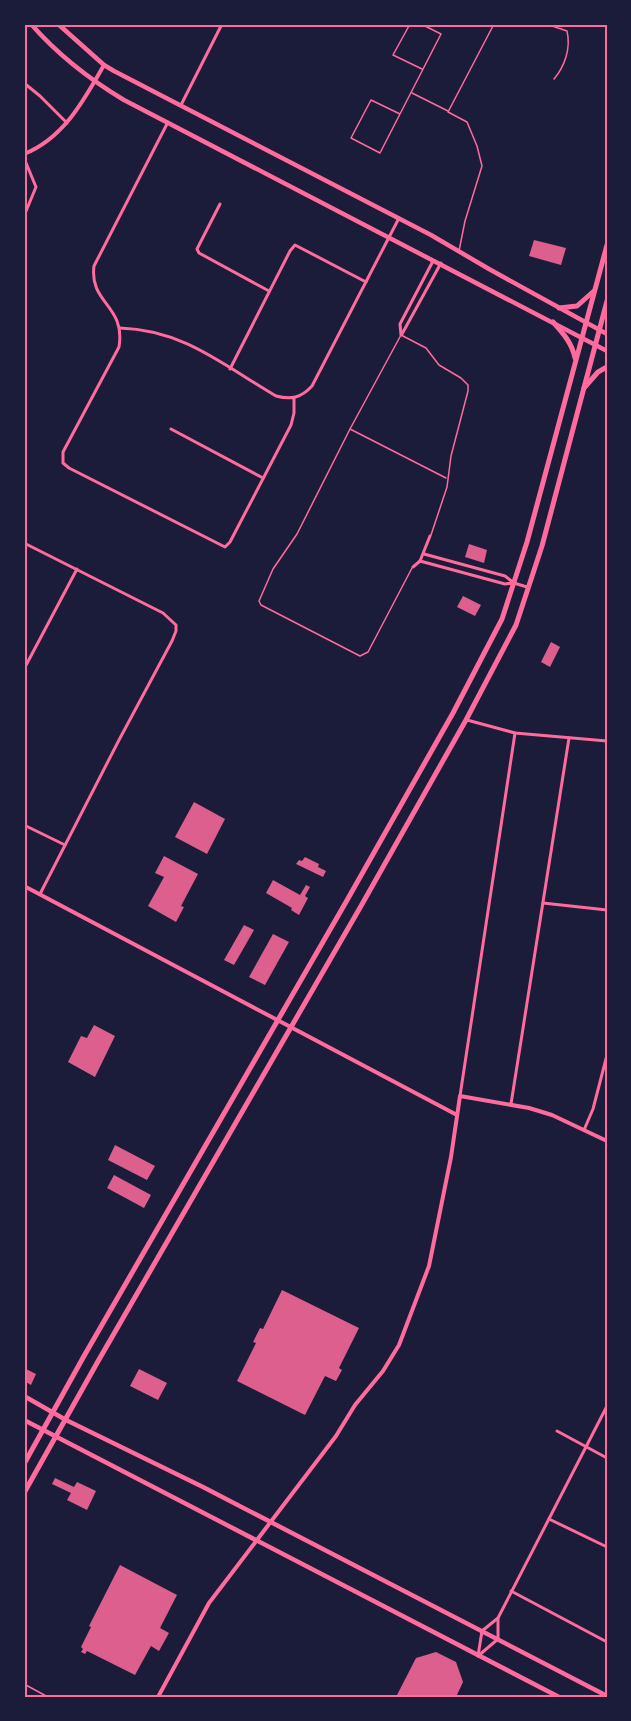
<svg xmlns="http://www.w3.org/2000/svg" width="631" height="1721" viewBox="0 0 631 1721" font-family="'Nunito Sans',sans-serif">
  <rect width="100%" height="100%" fill="#1b1b3a"/>
  <g fill="#dd5f8e">
    <path d="M534,240L566,248L561,265L529,256Z"/>
    <path d="M469,544L487,550L484,563L465,557Z"/>
    <path d="M463,596L481,605L475,616L457,607Z"/>
    <path d="M551,642L560,647L550,667L541,662Z"/>
    <path d="M194,802L225,819L207,854L175,837Z"/>
    <path d="M164,856L198,874L181,906L184,907L176,922L148,906L164,877L155,873Z"/>
    <path d="M305,857L319,864L318,867L326,871L323,877L296,864L299,860L302,861Z"/>
    <path d="M273,880L300,895L306,885L310,887L305,896L308,898L299,915L291,910L292,908L266,893Z"/>
    <path d="M244,925L254,930L234,965L224,960Z"/>
    <path d="M273,934L289,942L265,985L249,977Z"/>
    <path d="M94,1025L115,1036L95,1077L68,1062L81,1036L87,1038Z"/>
    <path d="M115,1145L155,1166L147,1180L108,1160Z"/>
    <path d="M114,1175L151,1195L144,1208L107,1188Z"/>
    <path d="M282,1290L359,1328L339,1368L342,1370L336,1381L325,1376L305,1415L237,1381L256,1343L253,1342L260,1328L263,1329Z"/>
    <path d="M24,1368L36,1374L31,1385L24,1381Z"/>
    <path d="M139,1369L167,1383L158,1400L130,1386Z"/>
    <path d="M55,1478L74,1487L77,1482L96,1491L87,1510L67,1500L71,1493L52,1484Z"/>
    <path d="M120,1565L177,1595L160,1628L169,1633L159,1651L151,1646L135,1675L87,1651L85,1654L81,1652L83,1649L81,1647L91,1627L89,1626Z"/>
    <path d="M436,1652L456,1662L463,1682L456,1697H396L416,1658Z"/>
  </g>
  <g fill="none" stroke-linecap="round" stroke-linejoin="round">
    <g stroke="#ff6b9d" stroke-width="1.5">
      <path d="M410,24L393,55L422,69"/>
      <path d="M546,24L567,31C571,48 565,66 554,79"/>
      <path d="M412,93L448,111"/>
      <path d="M400,114L371,100L351,138L380,153L441,34L421,24"/>
      <path d="M459,251L465,221L482,166L477,146L467,122L448,112L494,24"/>
      <path d="M350,429L446,478"/>
      <path d="M412,568L368,652L360,656L261,605L259,601L273,569L297,534L350,429L401,335L426,348L439,365L461,378L468,385V391L451,456L447,487L431,535"/>
      <path d="M24,1684L48,1697"/>
    </g>
    <g stroke="#ff6b9d" stroke-width="3">
      <path d="M24,83L40,96L67,123"/>
      <path d="M181,105L222,24"/>
      <path d="M168,122L94,266C89,304 126,305 119,347L63,452V463L69,468L225,547L230,542L291,425L294,413V398"/>
      <path d="M24,158L36,187L24,216"/>
      <path d="M220,204L197,249L199,253L269,291"/>
      <path d="M120,328C184,330 223,365 276,396C291,400 301,398 312,386L399,218"/>
      <path d="M402,334L441,263"/>
      <path d="M401,335L400,324L433,261"/>
      <path d="M230,369L290,251L295,245L366,282"/>
      <path d="M171,429L263,478"/>
      <path d="M24,543L163,613L176,625V631L172,641L119,740L40,894"/>
      <path d="M424,554L505,576L514,583L527,587"/>
      <path d="M420,561L505,584L513,583"/>
      <path d="M413,567L420,561L430,536"/>
      <path d="M24,669L77,569"/>
      <path d="M467,720L515,733L607,741"/>
      <path d="M24,825L65,845"/>
      <path d="M543,903L607,910"/>
      <path d="M460,1096L515,733"/>
      <path d="M511,1104L569,738"/>
      <path d="M584,1130L593,1109L607,1055"/>
      <path d="M557,1431L607,1458"/>
      <path d="M549,1519L607,1547"/>
      <path d="M511,1591L607,1642"/>
      <path d="M478,1656L498,1639V1618L607,1406"/>
      <path d="M478,1656L482,1631L498,1618"/>
    </g>
    <g stroke="#ff6b9d" stroke-width="4">
      <path d="M24,154C64,138 84,100 104,65"/>
      <path d="M24,886L457,1115"/>
      <path d="M158,1697L209,1603L336,1436L355,1405L383,1371L399,1345L429,1266L451,1157L460,1096L529,1108L552,1115L607,1141"/>
    </g>
    <g stroke="#ff6b9d" stroke-width="4.5">
      <path d="M31,24C58,55 89,79 124,100L607,351"/>
      <path d="M58,24L104,65L114,71L431,235L489,269L607,334"/>
      <path d="M24,1396L66,1420L203,1487L607,1696"/>
      <path d="M24,1420L559,1697"/>
    </g>
    <g stroke="#ff6b9d" stroke-width="5">
      <path d="M559,308L577,306L594,291"/>
      <path d="M553,322C563,333 572,343 575,358"/>
      <path d="M584,388L598,372L607,367"/>
      <path d="M24,1464L84,1356L346,902L453,713L502,619L527,542L607,245"/>
      <path d="M24,1493L97,1363L361,906L466,720L516,625L542,546L607,301"/>
    </g>
  </g>
  <rect width="631" height="1721" fill="none" stroke="#1b1b3a" stroke-width="51"/>
  <rect x="26" y="26" width="580" height="1670" fill="none" stroke="#ff6b9d" stroke-width="2"/>
</svg>
